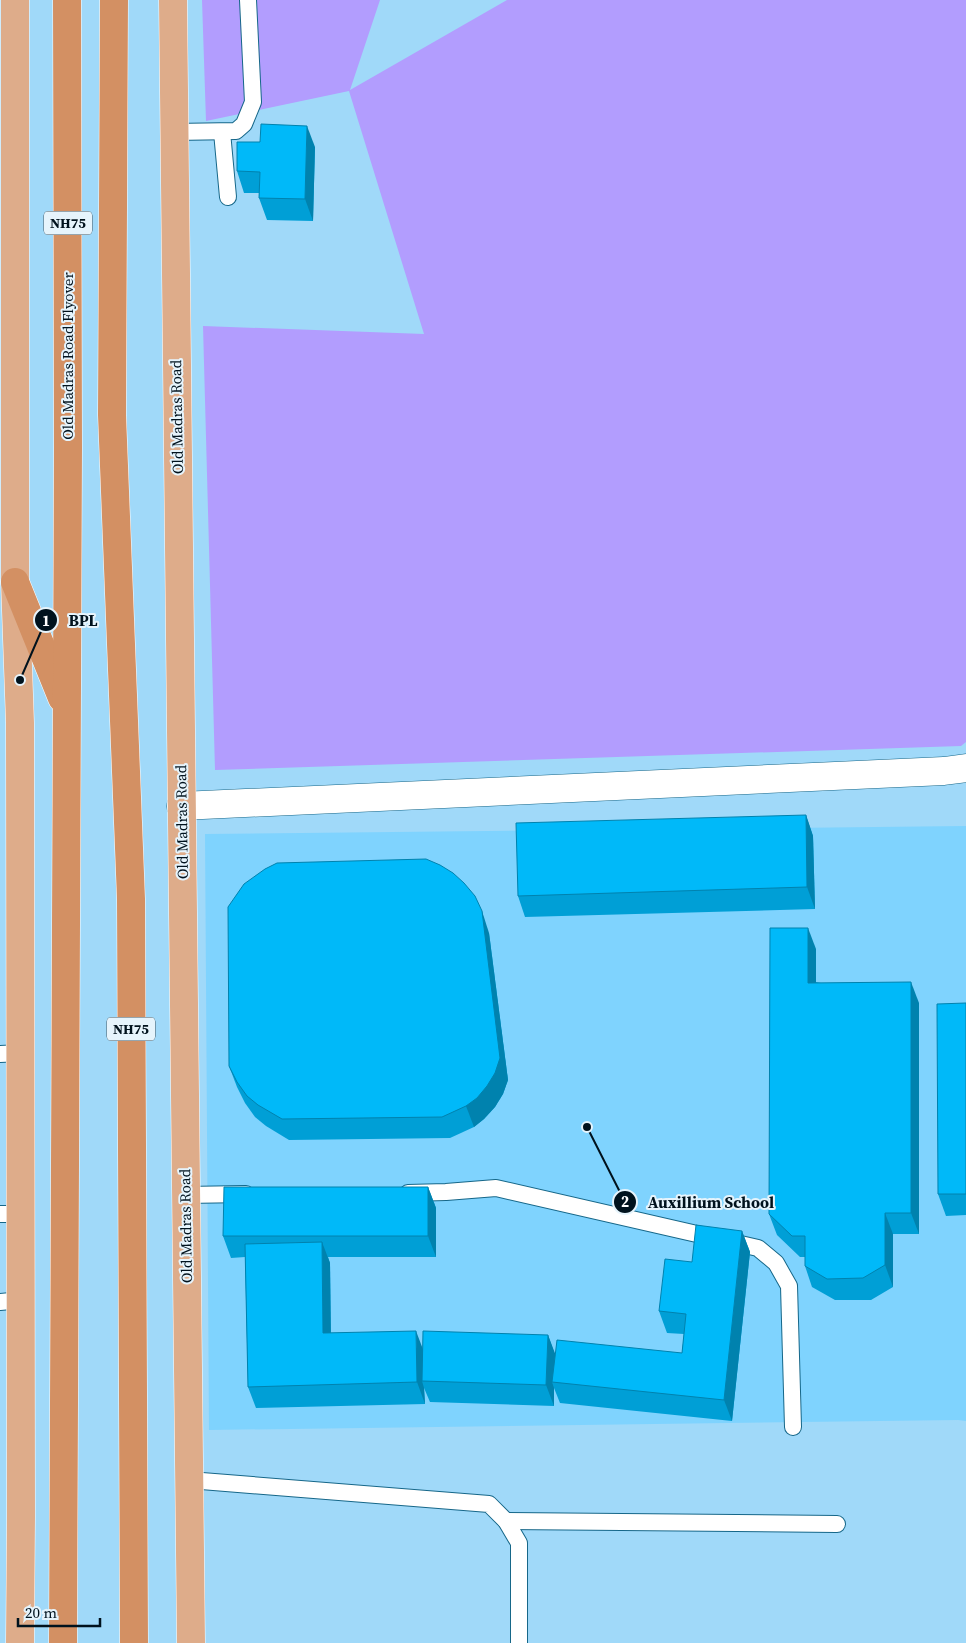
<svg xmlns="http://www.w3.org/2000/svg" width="966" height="1643" viewBox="0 0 966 1643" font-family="'Source Serif 4',serif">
  <rect width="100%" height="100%" fill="#a0d9f9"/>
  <path fill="#7fd3fe" d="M966,826V1421L958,1420L209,1430L205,834Z"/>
  <path fill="#b29dfe" d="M202,0H380L350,90L507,0H966V742L961,746L215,770L203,326L424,334L349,91L206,121Z"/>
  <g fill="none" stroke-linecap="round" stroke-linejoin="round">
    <defs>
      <g id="service">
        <path d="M174,132L236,131L244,124L253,102L248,0"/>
        <path d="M222,132L228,197"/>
        <path d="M0,1054L21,1053"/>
        <path d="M408,1193L446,1192L496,1188L758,1248L776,1263L789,1286L793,1427"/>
        <path d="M185,1195L246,1194"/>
        <path d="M0,1214H21"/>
        <path d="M0,1302L21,1300"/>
        <path d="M189,1480L489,1504L506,1521L519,1543V1643"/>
        <path d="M506,1521L837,1524"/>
      </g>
      <path id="tertiary" d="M181,806L944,771L966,768"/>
      <g id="primary">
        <path d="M15,0V582L20,723L21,1516L20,1643"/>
        <path d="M173,0L191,1643"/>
      </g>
      <g id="trunk">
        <path d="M114,0L112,415L131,899L134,1643"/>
        <path d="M15,582L62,698"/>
        <path d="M63,1643L68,447L67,0"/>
      </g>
    </defs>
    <use href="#service" stroke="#166789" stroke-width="18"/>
    <use href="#tertiary" stroke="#166789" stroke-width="29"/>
    <use href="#primary" stroke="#fff" stroke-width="29"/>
    <use href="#trunk" stroke="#fff" stroke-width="29"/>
    <use href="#service" stroke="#fff" stroke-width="16"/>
    <use href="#tertiary" stroke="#fff" stroke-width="28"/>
    <use href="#primary" stroke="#deac8a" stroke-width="28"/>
    <use href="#trunk" stroke="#d39063" stroke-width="28"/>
  </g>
  <g fill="#009fd6">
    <path d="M315,147L313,221L267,220L259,198V193H244L237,171Z"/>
    <path d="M806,815L813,836L815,909L525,917L518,896Z"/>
    <path d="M489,933L508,1080L503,1094L495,1107L484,1119L474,1127L450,1138L289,1140L266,1126L255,1117L245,1103L237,1087L229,1066Z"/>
    <path d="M816,949V982L919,1003V1234H893V1287L871,1300H835L812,1287L805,1266V1257H800L777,1235L769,1214Z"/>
    <path d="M966,1003V1215L946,1216L938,1194Z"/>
    <path d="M428,1187L436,1208V1257H328L330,1263L331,1333L423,1349L548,1335L555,1355L682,1353L684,1334L667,1333L659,1311L692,1262L742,1231L750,1252L732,1421L560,1403L554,1388V1406L430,1402L424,1388L425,1404L256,1408L248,1387L245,1257L231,1258L223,1236Z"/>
  </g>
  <g fill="#0082ae">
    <path d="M307,126L315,147L313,221L305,199Z"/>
    <path d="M806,815L813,836L815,909L807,887Z"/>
    <path d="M482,911L489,933L508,1080L503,1094L495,1107L484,1119L474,1127L466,1106Z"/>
    <path d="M808,928L816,949V1004L808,983Z"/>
    <path d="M911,982L919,1003V1234L911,1213Z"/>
    <path d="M428,1187L436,1208V1257L428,1236Z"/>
    <path d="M885,1213L893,1234V1287L885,1265Z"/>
    <path d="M742,1231L750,1252L732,1421L724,1400Z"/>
    <path d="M322,1242L330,1263L331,1354L323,1333Z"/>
    <path d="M416,1331L424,1352L422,1381L424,1388L425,1404L417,1382Z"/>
    <path d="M548,1335L556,1356L552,1382L554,1388V1406L546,1385Z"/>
  </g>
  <g fill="#00b9f9" stroke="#0082ae">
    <path d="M261,124L307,126L305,199L259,198L260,172L237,171V142H260Z"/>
    <path d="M806,815L807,887L518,896L516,823Z"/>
    <path d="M426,859L440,865L453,873L464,883L475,896L482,911L500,1058L495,1073L487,1086L477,1098L466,1106L442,1117L282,1119L258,1105L247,1096L237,1082L229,1066L228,907L244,884L265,869L277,863Z"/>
    <path d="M770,928H808V983L911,982V1213H885V1265L863,1278L827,1279L805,1266V1236H792L769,1214Z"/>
    <path d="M966,1003V1194H938L937,1004Z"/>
    <path d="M224,1187H428V1236H223Z"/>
    <path d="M696,1225L742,1231L724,1400L552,1382L557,1340L682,1353L686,1314L659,1311L665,1259L692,1262Z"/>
    <path d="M322,1242L323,1333L416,1331L417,1382L248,1387L245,1244Z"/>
    <path d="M423,1331L548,1335L546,1385L422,1381Z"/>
  </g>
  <g text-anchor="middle" stroke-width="4" stroke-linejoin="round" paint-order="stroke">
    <g fill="#e6f4fc" stroke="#455660" stroke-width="1">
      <rect x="44" y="211.5" width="48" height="23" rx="4"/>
      <rect x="107" y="1017.5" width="48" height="23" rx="4"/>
    </g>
    <g font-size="14" font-weight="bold" fill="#00121d">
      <text x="68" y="228">NH75</text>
      <text x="131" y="1034">NH75</text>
    </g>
    <g font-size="15" fill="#00121d" stroke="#e6f4fc">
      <text transform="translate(68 356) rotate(-90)" y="5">Old Madras Road Flyover</text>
      <text transform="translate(177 417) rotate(-91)" y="5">Old Madras Road</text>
      <text transform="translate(182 822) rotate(-91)" y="5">Old Madras Road</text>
      <text transform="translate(186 1226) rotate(-91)" y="5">Old Madras Road</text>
    </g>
  </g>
  <path fill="none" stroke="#00121d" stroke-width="2" d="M20 680L46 620M587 1127L625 1202"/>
  <g fill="#00121d" stroke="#e6f4fc" stroke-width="2">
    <circle cx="20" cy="680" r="5"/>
    <circle cx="587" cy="1127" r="5"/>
    <circle cx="46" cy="620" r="12"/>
    <circle cx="625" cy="1202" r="12"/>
  </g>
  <g font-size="15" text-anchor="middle" font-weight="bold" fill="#fff">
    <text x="46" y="626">1</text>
    <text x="625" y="1207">2</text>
  </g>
  <g font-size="16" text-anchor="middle" font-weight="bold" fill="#00121d" stroke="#e6f4fc" stroke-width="4" stroke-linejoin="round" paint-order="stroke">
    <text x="83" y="626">BPL</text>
    <text x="711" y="1208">Auxillium School</text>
  </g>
  <path d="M18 1618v8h82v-8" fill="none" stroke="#00121d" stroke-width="2.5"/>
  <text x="25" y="1618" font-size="15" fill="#00121d" stroke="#e6f4fc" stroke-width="4" paint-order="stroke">20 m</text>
</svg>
